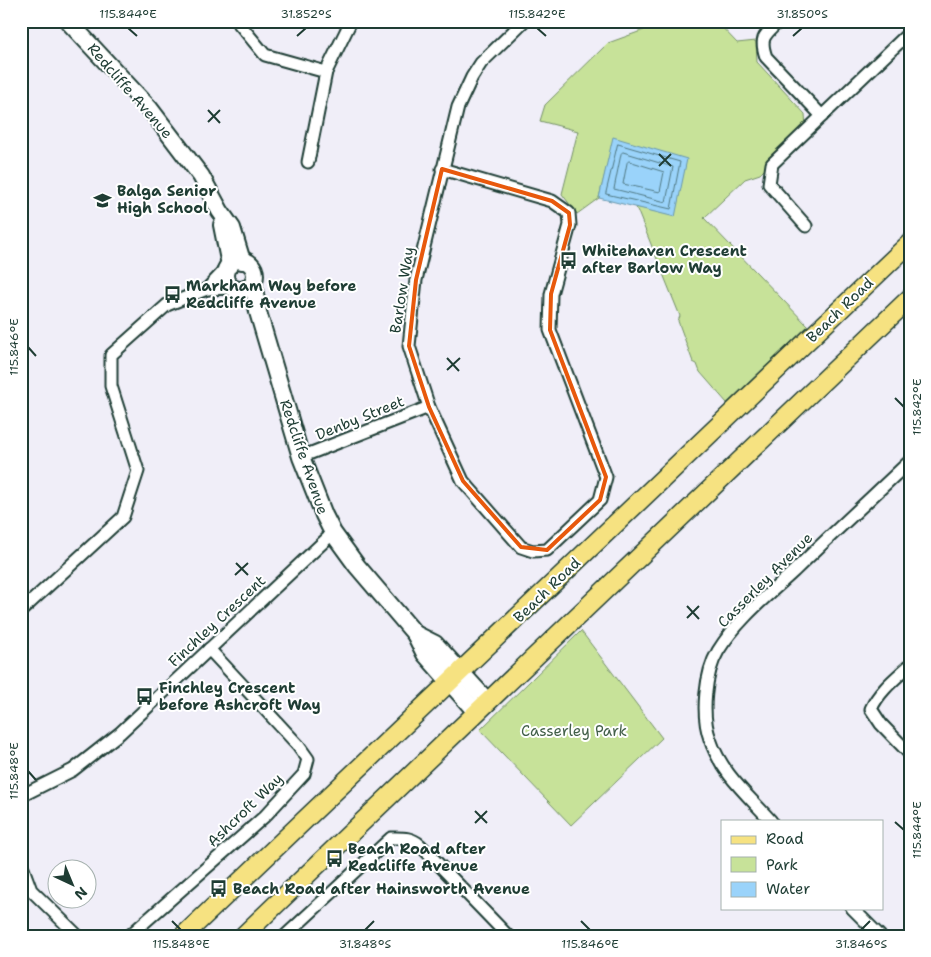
<svg xmlns="http://www.w3.org/2000/svg" width="931" height="957" viewBox="0 0 931 957" font-family="'Shantell Sans',sans-serif">
  <rect width="100%" height="100%" fill="#f0eef8"/>
  <filter id="ink" filterUnits="userSpaceOnUse"><feTurbulence type="fractalNoise" baseFrequency=".02" numOctaves="2"/><feDisplacementMap in="SourceGraphic" scale="10" xChannelSelector="R" yChannelSelector="G"/><feConvolveMatrix kernelMatrix="1 2 1 2 8 2 1 2 1" color-interpolation-filters="sRGB"/></filter>
  <g filter="url(#ink)">
    <g fill="#c7e299" stroke="#739066">
      <path d="M640,21H716L737,43L756,41L757,62L805,114L806,128L760,174L745,179L704,218L808,326L727,403L700,372L697,364L693,362L678,321L680,316L636,207L675,216L614,137L599,198L577,214L562,194L578,131L540,121L545,105L608,43L644,30Z"/>
      <path d="M581,631L662,738L571,825L480,730Z"/>
    </g>
    <path fill="#9ad3fa" stroke="#6997ab" d="M613,137L687,159L675,217L599,198Z"/>
    <g fill="none" stroke-linecap="round" stroke-linejoin="round">
      <g stroke="#507983" stroke-width="1">
        <path d="M618,144L680,162L671,209L606,194Z"/>
        <path d="M623,152L673,167L666,202L614,189L621,154Z"/>
        <path d="M629,161L664,172L660,192L623,184L627,163Z"/>
      </g>
      <defs>
        <g id="street">
          <path d="M237,21L265,55L326,72"/>
          <path d="M779,21C765,35 759,37 766,57L822,116L910,32"/>
          <path d="M308,162L326,72L351,21"/>
          <path d="M442,169L552,201L569,213L570,225L551,294L550,330L606,477L600,500L547,550L533,551L521,547L463,481L429,407L409,346L416,280L458,107L472,77L481,63L524,21"/>
          <path d="M806,226L769,184L772,164L822,116"/>
          <path d="M207,289L227,268"/>
          <path d="M301,457L429,407"/>
          <path d="M21,611L123,517L138,471L111,386V355L167,305L207,289L233,288"/>
          <path d="M910,665C896,678 879,691 871,709L881,724L910,754"/>
          <path d="M21,796L73,770L120,733L333,533"/>
          <path d="M771,821C748,795 721,773 710,739C701,715 705,673 718,651C737,620 767,596 794,571C832,534 871,498 910,461"/>
          <path d="M21,863L31,890L78,936"/>
          <path d="M852,908L880,936"/>
          <path d="M129,936L265,816L304,774L308,759L298,745L209,649"/>
          <path d="M285,936L391,838C402,838 411,837 420,845L508,936"/>
        </g>
        <g id="secondary">
          <path d="M68,21L150,109L201,176L220,211L232,228L242,261"/>
          <path d="M222,225L230,265"/>
          <circle cx="240" cy="275" r="15"/>
          <path d="M253,282L258,312L301,457L324,515L333,533L357,566L415,634L425,654L476,712"/>
          <path d="M415,634L435,644L488,702"/>
        </g>
        <g id="primary">
          <path d="M183,936L910,243"/>
          <path d="M243,936L910,298"/>
        </g>
      </defs>
      <use href="#street" stroke="#1f3d34" stroke-width="15"/>
      <use href="#secondary" stroke="#1f3d34" stroke-width="20"/>
      <use href="#primary" stroke="#1f3d34" stroke-width="21"/>
      <use href="#street" stroke="#fff" stroke-width="11"/>
      <use href="#secondary" stroke="#fff" stroke-width="16"/>
      <use href="#primary" stroke="#f6e281" stroke-width="18"/>
    </g>
  </g>
  <path fill="none" stroke="#e8590c" stroke-width="4" stroke-linejoin="round" d="M442,169L552,201L569,213L570,225L551,294L550,330L606,477L600,500L547,550L521,547L463,481L429,407L409,346L416,280Z"/>
  <path fill="none" stroke="#1f3d34" stroke-width="2" d="M128,28L137,36M537,28L546,36M297,36L306,28M793,36L802,28M208,110L220,123M208,122L220,110M659,154L671,166M659,166L671,154M28,347L36,356M447,358L459,371M447,370L460,358M895,398L904,407M236,563L248,575M235,575L248,563M687,606L699,619M687,618L699,606M28,771L36,780M475,811L487,823M895,822L904,830M475,823L487,811M172,921L181,930M581,921L590,930M365,930L374,921M861,930L870,921"/>
  <defs>
    <symbol id="school-bare" viewBox="-9 -9 18 18"><path d="M0-5L7-2L0 1L-7-2ZM-4 1L0 2.5L4 1V4Q0 6-4 4Z" fill="#1f3d34" stroke="#fff" stroke-width="2.5" paint-order="stroke"/></symbol>
    <symbol id="bus-bare" viewBox="-9 -9 18 18"><path d="M-5-6H5V4H4V6H2V4H-2V6H-4V4H-5ZM-3.5-4V0h7V-4ZM-3.5 1.2v1.5H-2V1.2ZM2 1.2v1.5H3.5V1.2Z" fill="#1f3d34" stroke="#fff" stroke-width="2.5" paint-order="stroke"/></symbol>
  </defs>
  <g fill-rule="evenodd">
    <use href="#school-bare" x="90" y="188" width="25" height="25"/>
    <use href="#bus-bare" x="556" y="248" width="25" height="25"/>
    <use href="#bus-bare" x="160" y="282" width="25" height="25"/>
    <use href="#bus-bare" x="132" y="684" width="25" height="25"/>
    <use href="#bus-bare" x="322" y="846" width="25" height="25"/>
    <use href="#bus-bare" x="206" y="876" width="25" height="25"/>
  </g>
  <g text-anchor="middle" stroke-width="4" stroke-linejoin="round" paint-order="stroke">
    <g font-size="15" fill="#1f3d34" stroke="#fff">
      <text transform="translate(130 91) rotate(49)" y="5">Redcliffe Avenue</text>
      <text transform="translate(402 290) rotate(-81)" y="5">Barlow Way</text>
      <text transform="translate(840 310) rotate(-44)" y="5">Beach Road</text>
      <text transform="translate(360 418) rotate(-22)" y="5">Denby Street</text>
      <text transform="translate(304 457) rotate(71)" y="5">Redcliffe Avenue</text>
      <text transform="translate(765 580) rotate(-45)" y="5">Casserley Avenue</text>
      <text transform="translate(547 590) rotate(-44)" y="5">Beach Road</text>
      <text transform="translate(217 621) rotate(-43)" y="5">Finchley Crescent</text>
      <text transform="translate(245 810) rotate(-44)" y="5">Ashcroft Way</text>
    </g>
    <g font-size="15" font-weight="bold" fill="#1f3d34" stroke="#fff" text-anchor="start">
      <text x="117" y="196">Balga Senior<tspan x="117" dy="17">High School</tspan></text>
      <text x="582" y="256">Whitehaven Crescent<tspan x="582" dy="17">after Barlow Way</tspan></text>
      <text x="186" y="291">Markham Way before<tspan x="186" dy="17">Redcliffe Avenue</tspan></text>
      <text x="159" y="693">Finchley Crescent<tspan x="159" dy="17">before Ashcroft Way</tspan></text>
      <text x="348" y="854">Beach Road after<tspan x="348" dy="17">Redcliffe Avenue</tspan></text>
      <text x="233" y="894">Beach Road after Hainsworth Avenue</text>
    </g>
    <g font-size="15" fill="#415e48" stroke="#fff">
      <text x="574" y="736">Casserley Park</text>
    </g>
  </g>
  <rect width="931" height="957" fill="none" stroke="#fff" stroke-width="55"/>
  <rect x="721" y="820" width="162" height="90" fill="#ffffff" stroke="#a5b1ae"/>
  <rect x="731" y="836" width="25" height="8" fill="#f6e281" stroke="#a5b1ae"/>
  <text x="766" y="844" font-size="15" fill="#1f3d34">Road</text>
  <rect x="731" y="857" width="25" height="15" fill="#c7e299" stroke="#a5b1ae"/>
  <text x="766" y="870" font-size="15" fill="#1f3d34">Park</text>
  <rect x="731" y="882" width="25" height="15" fill="#9ad3fa" stroke="#a5b1ae"/>
  <text x="766" y="894" font-size="15" fill="#1f3d34">Water</text>
  <g transform="translate(72 884) rotate(136)"><circle r="24" fill="#ffffff" stroke="#a5b1ae"/>
  <path d="M0-4L9 19L0 12L-9 19Z" fill="#1f3d34"/>
  <text y="-8" font-size="14" font-weight="bold" text-anchor="middle" fill="#1f3d34">N</text>
  </g>
  <rect x="28" y="28" width="876" height="902" fill="none" stroke="#1f3d34" stroke-width="2"/>
  <g font-size="12" text-anchor="middle" fill="#1f3d34">
    <text x="128" y="18">115.844°E</text>
    <text x="306" y="18">31.852°S</text>
    <text x="537" y="18">115.842°E</text>
    <text x="802" y="18">31.850°S</text>
    <text transform="translate(14 347) rotate(-90)" y="4">115.846°E</text>
    <text transform="translate(917 407) rotate(-90)" y="4">115.842°E</text>
    <text transform="translate(14 771) rotate(-90)" y="4">115.848°E</text>
    <text transform="translate(917 830) rotate(-90)" y="4">115.844°E</text>
    <text x="181" y="948">115.848°E</text>
    <text x="365" y="948">31.848°S</text>
    <text x="590" y="948">115.846°E</text>
    <text x="861" y="948">31.846°S</text>
  </g>
</svg>
